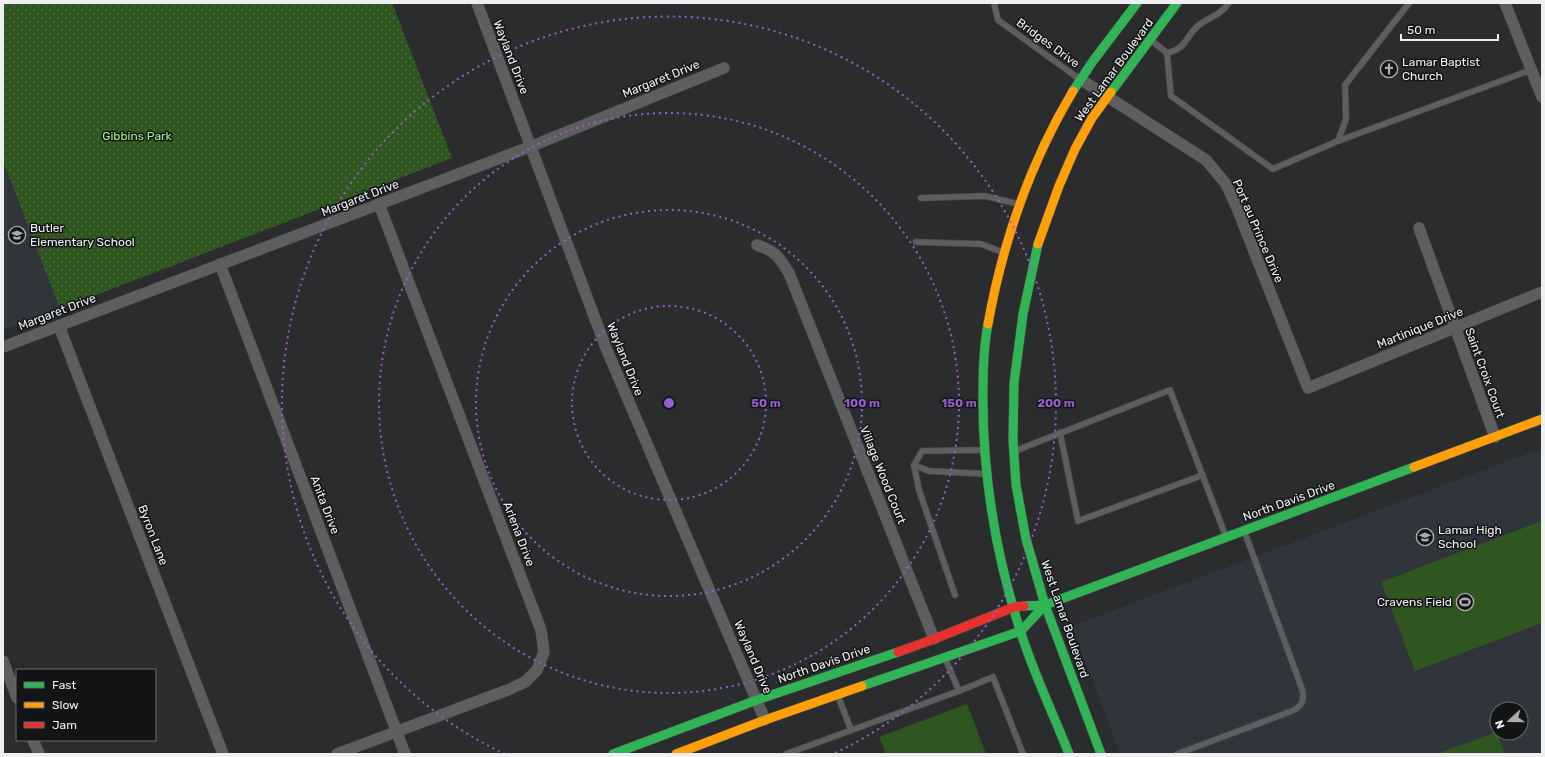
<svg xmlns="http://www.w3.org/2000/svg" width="1545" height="757" viewBox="0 0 1545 757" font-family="Rubik,sans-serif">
  <defs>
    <pattern id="park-dots" width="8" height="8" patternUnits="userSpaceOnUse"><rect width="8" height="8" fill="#30561f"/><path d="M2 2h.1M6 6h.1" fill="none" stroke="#4e6f40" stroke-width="1.8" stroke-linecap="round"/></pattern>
  </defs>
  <rect width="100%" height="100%" fill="#2b2c2d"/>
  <g fill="#30353b" fill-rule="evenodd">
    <path d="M3,161L60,309L3,330Z"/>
    <path d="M1542,448V754H1120L1072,626ZM1497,709H1521V733H1497Z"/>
  </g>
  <path fill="url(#park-dots)" d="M3,3H392L452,158L60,309L3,161Z"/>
  <g fill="#30561f">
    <path d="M1542,521V623L1415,671L1381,582Z"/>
    <path d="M967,704L986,754H886L879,737Z"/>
    <path d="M1496,732L1505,754H1437Z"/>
  </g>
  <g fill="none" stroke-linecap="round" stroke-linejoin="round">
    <defs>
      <g id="lane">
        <path d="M994,3L998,20L1078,78"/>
        <path d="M1151,40L1167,53L1171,96L1273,169L1338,141L1346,119L1345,85L1409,3"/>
        <path d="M1167,53C1188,48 1185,36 1199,25C1211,16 1218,17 1229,3"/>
        <path d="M1338,141L1531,70"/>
        <path d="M921,198L985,196L1018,204"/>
        <path d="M916,242L981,244L1002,252"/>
        <path d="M1060,433L1078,521L1203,475"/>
        <path d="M1015,451L1170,390L1226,537"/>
        <path d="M914,465L929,471L987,474"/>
        <path d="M955,595L919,490L914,465L922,451L983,450"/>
        <path d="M945,658L959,691"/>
        <path d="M838,696L851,730"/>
        <path d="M786,754L959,691L993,677L1023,754"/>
        <path d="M1177,754L1292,711C1302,707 1305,699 1302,689L1245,533"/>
      </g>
      <g id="street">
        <path d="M477,3L606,348L765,720"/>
        <path d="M1505,3L1542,97"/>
        <path d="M1080,79L1206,160L1226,184L1237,208L1308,388L1542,292"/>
        <path d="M1419,228L1495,437"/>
        <path d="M757,245C777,252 778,256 789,273L934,639"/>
        <path d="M220,264L405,754"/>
        <path d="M59,326L223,754"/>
        <path d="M3,347L532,146L724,68"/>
        <path d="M3,661L17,698"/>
        <path d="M33,740L39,754"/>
        <path d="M337,754L510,689L525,682L537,670L544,652L541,630L379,204"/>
      </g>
      <g id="fast">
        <path d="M1073,91L1093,61L1137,3"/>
        <path d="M1111,92L1177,3"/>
        <path d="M1038,244L1023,314L1014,383L1013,440L1016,485L1026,539L1045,605L1101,754"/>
        <path d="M988,324C984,345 983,368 983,390C982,471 995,552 1020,630C1033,672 1053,713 1069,754"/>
        <path d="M1024,606L1045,605L1414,467"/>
        <path d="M862,686L1021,631L1045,605"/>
        <path d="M613,754L757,700L898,652"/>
      </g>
      <g id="slow">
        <path d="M1038,244L1059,186L1075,149L1092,118L1111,92"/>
        <path d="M988,324C1003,241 1030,163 1073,91"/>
        <path d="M1414,467L1542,419"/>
        <path d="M676,754L765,720L862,686"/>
      </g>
      <path id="jam" d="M898,652L934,639L1014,607L1024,606"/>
    </defs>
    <use href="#lane" stroke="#48494a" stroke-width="7"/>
    <use href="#street" stroke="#48494a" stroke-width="12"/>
    <use href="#fast" stroke="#48494a" stroke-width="10"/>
    <use href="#slow" stroke="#48494a" stroke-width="10"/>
    <use href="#jam" stroke="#48494a" stroke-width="10"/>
    <use href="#lane" stroke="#5e5e60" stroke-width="5.5"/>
    <use href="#street" stroke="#5e5e60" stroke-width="11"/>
    <use href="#fast" stroke="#30b455" stroke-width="9"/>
    <use href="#slow" stroke="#ff9f0a" stroke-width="9"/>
    <use href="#jam" stroke="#e5322d" stroke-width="9"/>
  </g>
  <g fill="none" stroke="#985dcc" stroke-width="2" stroke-dasharray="2 4">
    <circle cx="669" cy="403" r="97"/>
    <circle cx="669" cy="403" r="193"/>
    <circle cx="669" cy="403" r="290"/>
    <path d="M505 754A387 387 0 1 1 833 754"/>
  </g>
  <defs>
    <symbol id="church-ring" viewBox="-11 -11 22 22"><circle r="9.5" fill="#131415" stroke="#aaabad" stroke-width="1.5"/><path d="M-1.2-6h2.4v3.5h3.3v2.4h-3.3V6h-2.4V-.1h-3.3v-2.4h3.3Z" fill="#aaabad"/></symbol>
    <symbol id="school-ring" viewBox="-11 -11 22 22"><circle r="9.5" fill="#131415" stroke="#aaabad" stroke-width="1.5"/><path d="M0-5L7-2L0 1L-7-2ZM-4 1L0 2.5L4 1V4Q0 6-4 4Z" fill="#aaabad"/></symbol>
    <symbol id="stadium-ring" viewBox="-11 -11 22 22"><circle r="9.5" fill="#131415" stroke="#aaabad" stroke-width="1.5"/><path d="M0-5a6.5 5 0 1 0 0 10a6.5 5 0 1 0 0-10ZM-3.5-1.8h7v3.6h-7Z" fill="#aaabad"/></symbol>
  </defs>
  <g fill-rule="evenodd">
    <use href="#church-ring" x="1379" y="59" width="20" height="20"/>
    <use href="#school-ring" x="7" y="225" width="20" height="20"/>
    <use href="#school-ring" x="1415" y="527" width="20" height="20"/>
    <use href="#stadium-ring" x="1455" y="592" width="20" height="20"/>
  </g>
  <g text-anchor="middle" stroke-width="3" stroke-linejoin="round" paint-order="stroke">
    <g font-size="12" fill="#eff0f2" stroke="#131415">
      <text transform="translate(1048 43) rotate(36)" y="4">Bridges Drive</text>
      <text transform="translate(511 57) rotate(69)" y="4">Wayland Drive</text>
      <text transform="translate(1114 70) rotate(-54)" y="4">West Lamar Boulevard</text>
      <text transform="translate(661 79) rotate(-22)" y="4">Margaret Drive</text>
      <text transform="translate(360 198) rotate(-21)" y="4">Margaret Drive</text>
      <text transform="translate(1258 231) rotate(67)" y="4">Port au Prince Drive</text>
      <text transform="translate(57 312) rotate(-21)" y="4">Margaret Drive</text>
      <text transform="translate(1420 328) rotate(-22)" y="4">Martinique Drive</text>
      <text transform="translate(625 359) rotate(68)" y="4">Wayland Drive</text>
      <text transform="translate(1485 373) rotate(70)" y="4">Saint Croix Court</text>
      <text transform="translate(883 475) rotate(68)" y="4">Village Wood Court</text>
      <text transform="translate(1289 501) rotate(-20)" y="4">North Davis Drive</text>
      <text transform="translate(325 505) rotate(69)" y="4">Anita Drive</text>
      <text transform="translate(519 534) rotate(69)" y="4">Arlena Drive</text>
      <text transform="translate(153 535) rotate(69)" y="4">Byron Lane</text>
      <text transform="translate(1065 619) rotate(71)" y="4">West Lamar Boulevard</text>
      <text transform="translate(753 657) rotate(67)" y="4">Wayland Drive</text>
      <text transform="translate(824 664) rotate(-19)" y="4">North Davis Drive</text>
    </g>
    <g font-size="12" fill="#eff0f2" stroke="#131415" text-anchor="start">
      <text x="1402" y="66">Lamar Baptist<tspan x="1402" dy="14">Church</tspan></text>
      <text x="30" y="232">Butler<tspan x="30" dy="14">Elementary School</tspan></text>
      <text x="1438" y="534">Lamar High<tspan x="1438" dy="14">School</tspan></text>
      <text x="1452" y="606" text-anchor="end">Cravens Field</text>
    </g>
    <g font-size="12" fill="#a9ec8f" stroke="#131415">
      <text x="137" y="140">Gibbins Park</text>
    </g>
  </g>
  <circle cx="669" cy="403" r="6" fill="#985dcc" stroke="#131415" stroke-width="2"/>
  <g font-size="12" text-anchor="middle" font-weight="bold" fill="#985dcc" stroke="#131415" stroke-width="3" stroke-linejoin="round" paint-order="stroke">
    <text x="766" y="407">50 m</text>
    <text x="862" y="407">100 m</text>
    <text x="959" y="407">150 m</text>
    <text x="1056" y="407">200 m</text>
  </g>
  <rect width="1545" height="757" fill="none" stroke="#eff0f2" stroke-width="8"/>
  <rect x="16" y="669" width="140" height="72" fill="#131415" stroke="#6b6c6d"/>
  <rect x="24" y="682" width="20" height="6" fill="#30b455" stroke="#6b6c6d"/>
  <text x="52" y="689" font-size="12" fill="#eff0f2">Fast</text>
  <rect x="24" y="702" width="20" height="6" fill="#ff9f0a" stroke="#6b6c6d"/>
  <text x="52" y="709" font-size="12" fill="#eff0f2">Slow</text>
  <rect x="24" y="722" width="20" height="6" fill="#e5322d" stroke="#6b6c6d"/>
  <text x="52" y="729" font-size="12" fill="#eff0f2">Jam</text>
  <g transform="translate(1509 721) rotate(249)"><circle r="19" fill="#131415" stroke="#6b6c6d"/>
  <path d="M0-3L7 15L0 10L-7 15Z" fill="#aaabad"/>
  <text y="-6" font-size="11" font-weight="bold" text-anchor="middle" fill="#eff0f2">N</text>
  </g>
  <path d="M1401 34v6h97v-6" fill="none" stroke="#eff0f2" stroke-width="2"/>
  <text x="1407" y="34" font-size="12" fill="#eff0f2" stroke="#131415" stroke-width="3" paint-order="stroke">50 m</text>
</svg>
